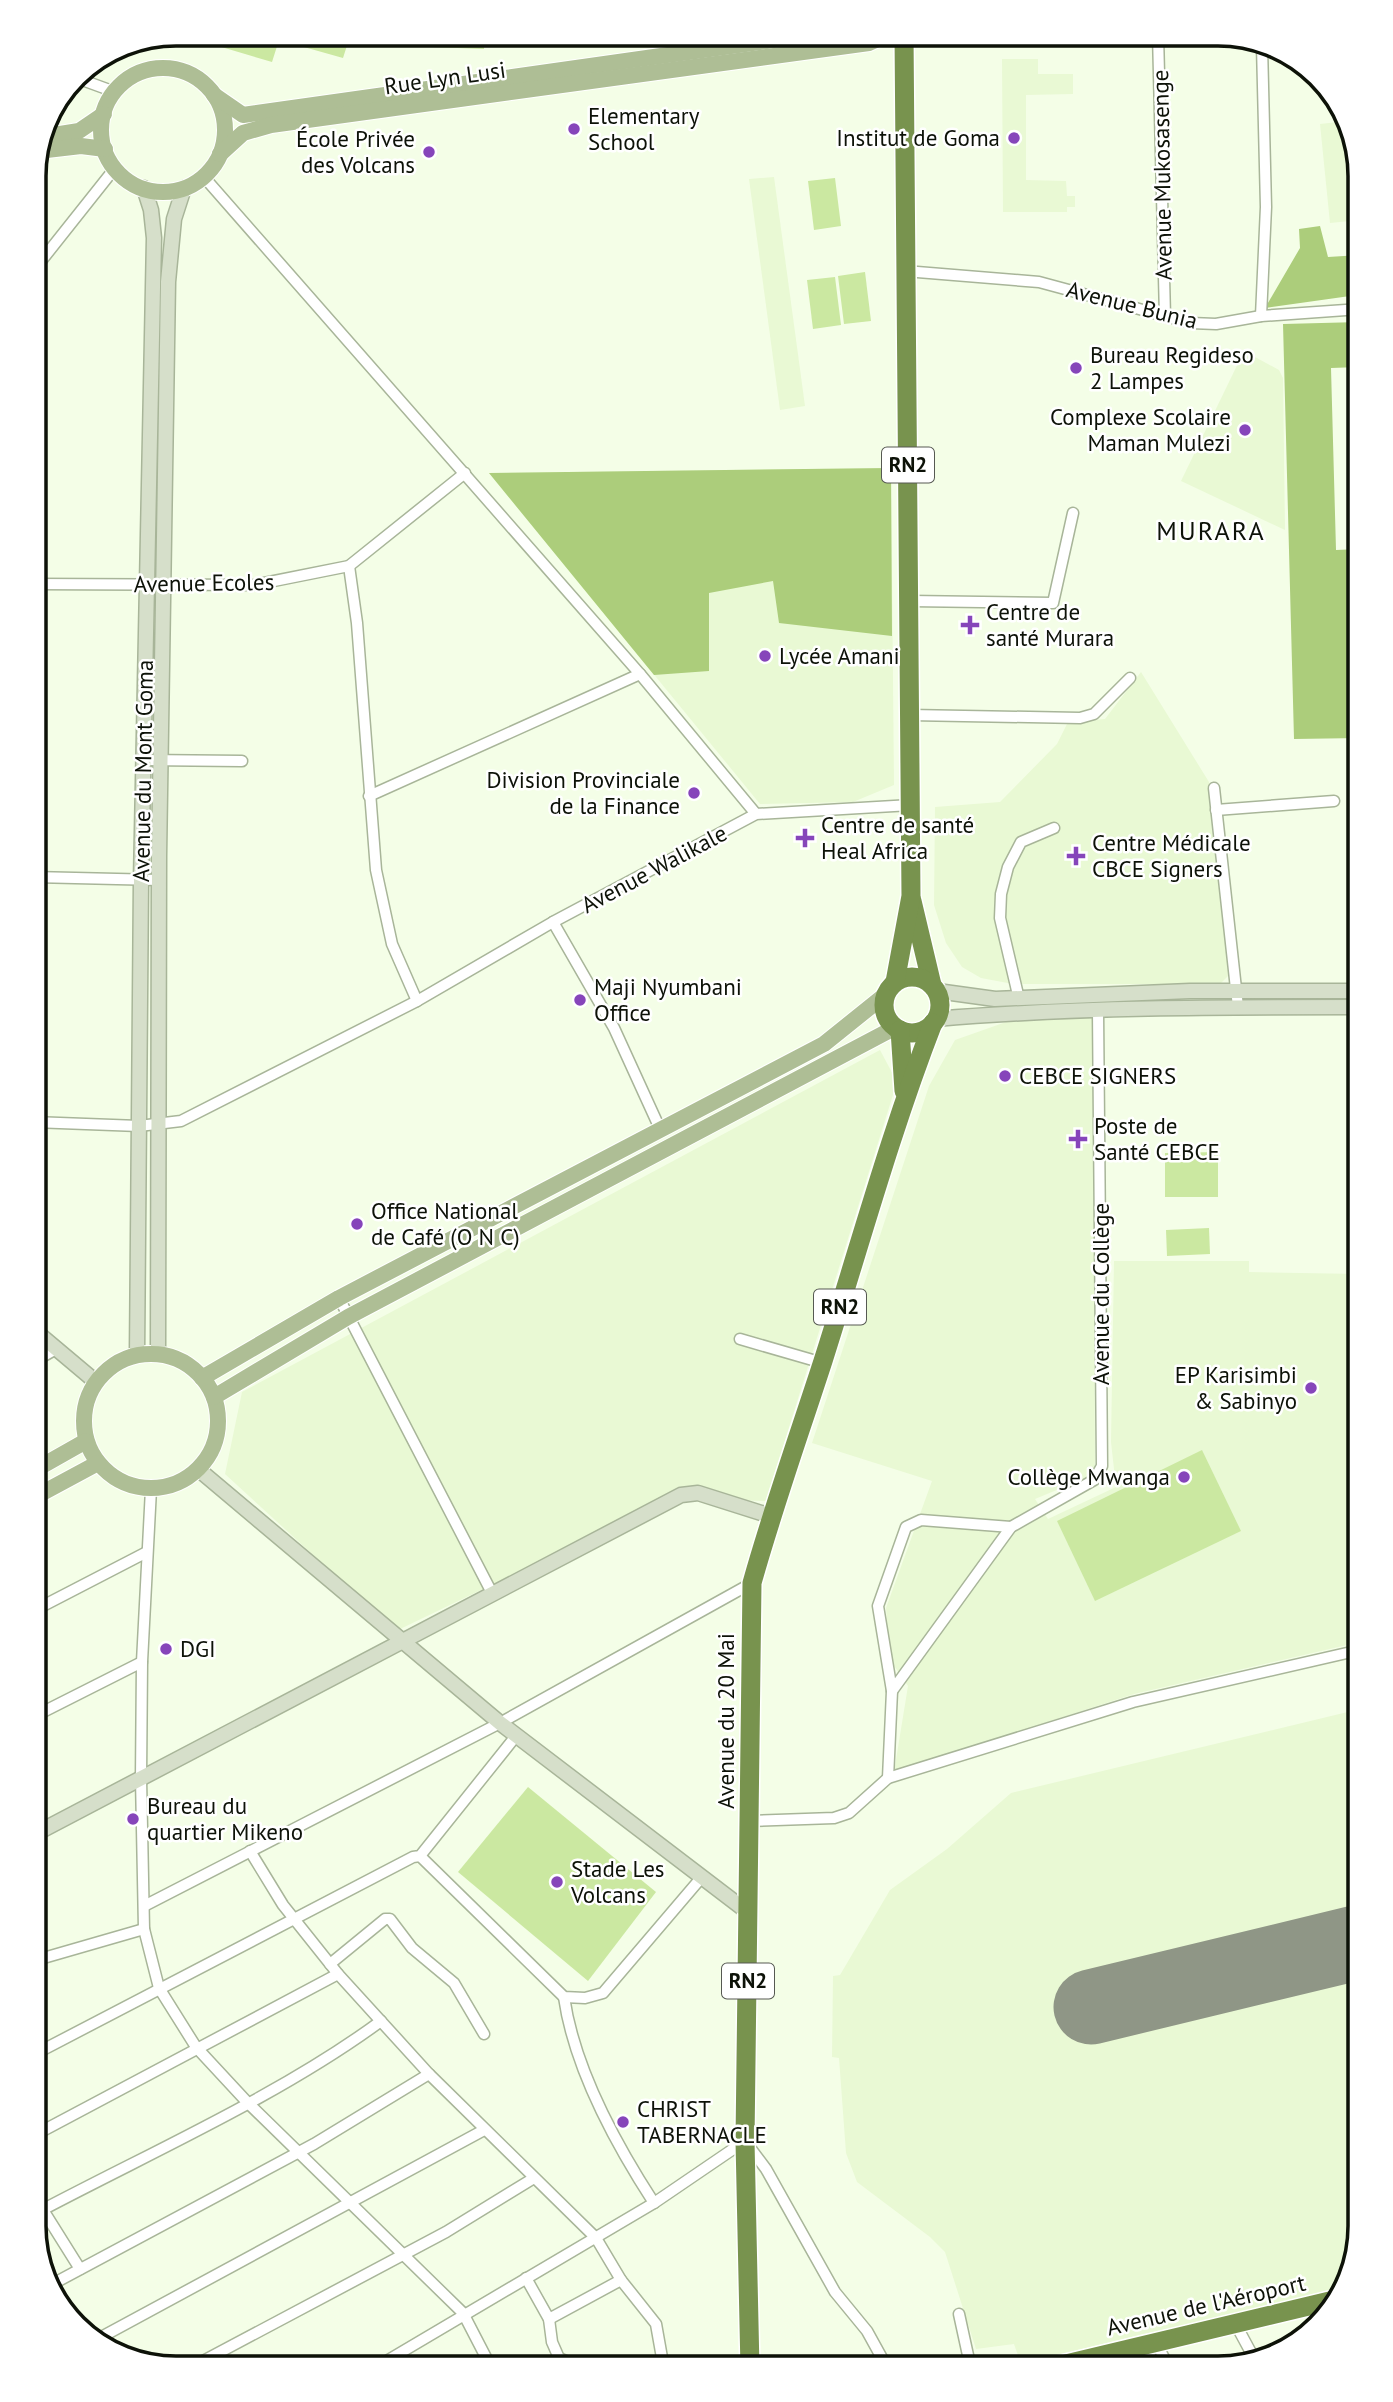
<svg xmlns="http://www.w3.org/2000/svg" width="1393" height="2402" viewBox="0 0 1393 2402" font-family="'PT Sans',sans-serif">
  <rect width="100%" height="100%" fill="#f4fee7"/>
  <g fill="#e9f9d4">
    <path d="M1002,59H1038V74H1073V94L1026,95V180L1066,181L1067,196H1075V207H1067V212H1003Z"/>
    <path d="M1347,121L1360,176V220L1330,223L1320,124Z"/>
    <path d="M774,177L805,406L780,410L749,179Z"/>
    <path d="M1244,351L1279,370L1283,378L1285,530L1181,481Z"/>
    <path d="M891,468L894,785L853,802L760,804L489,473Z"/>
    <path d="M1141,672L1209,782L1229,975L1220,984H1013L981,978L962,967L946,943L934,905L935,807L1000,802L1057,744L1068,722L1105,719Z"/>
    <path d="M1093,1014L1095,1470L1088,1477L1035,1499L1048,1519L1116,1487L1111,1442L1114,1261H1249V1272L1360,1274V1642L1134,1694L894,1772L908,1686L890,1660L886,1608L932,1481L812,1443L929,1086L955,1040L1006,1022Z"/>
    <path d="M880,1050L897,1082L766,1501L726,1500L690,1489L396,1631L225,1474L242,1392Z"/>
    <path d="M1360,1709V2227L1339,2294L1143,2334L1021,2364L1014,2344L976,2349L945,2252L930,2237L857,2182L846,2153L839,2058L832,2057L833,1976L840,1975L890,1890L947,1849L1011,1793Z"/>
  </g>
  <g fill="#cbe8a1">
    <path d="M211,33H351L343,58L279,40L272,62L208,43Z"/>
    <path d="M431,33H485L484,49L431,47Z"/>
    <path d="M835,178L841,226L814,230L808,181Z"/>
    <path d="M865,272L871,321L844,324L838,276Z"/>
    <path d="M835,277L841,325L813,329L807,280Z"/>
    <path d="M1218,1152V1197H1165V1153Z"/>
    <path d="M1209,1228L1210,1254L1167,1256L1166,1230Z"/>
    <path d="M1202,1450L1241,1531L1095,1601L1057,1521Z"/>
    <path d="M528,1787L656,1892L588,1981L458,1872Z"/>
  </g>
  <g fill="#accd7b">
    <path d="M1320,226L1328,257L1360,255V264L1354,265L1350,296L1265,308L1300,248L1299,229Z"/>
    <path d="M1360,322V367L1331,368L1336,550L1360,549V738L1294,739L1283,324Z"/>
    <path d="M891,468L892,636L779,623L773,581L709,593V671L654,675L489,473Z"/>
  </g>
  <g fill="none" stroke-linecap="round" stroke-linejoin="round">
    <path stroke="#8f9686" stroke-width="75" d="M1091,2007L1360,1942"/>
    <defs>
      <g id="street">
        <path d="M1158,34L1165,317"/>
        <path d="M74,77L115,92"/>
        <path d="M204,177L640,674L756,814"/>
        <path d="M34,270L115,168"/>
        <path d="M905,271L1039,282L1191,323L1216,324L1261,316L1360,309"/>
        <path d="M1261,316L1266,207L1262,46"/>
        <path d="M349,566L357,623L376,870L392,944L417,1001"/>
        <path d="M33,584L254,585L349,566L465,473"/>
        <path d="M910,601L1053,603L1073,513"/>
        <path d="M910,715L1080,718L1094,714L1130,678"/>
        <path d="M144,760L242,761"/>
        <path d="M1214,788L1238,1007"/>
        <path d="M369,796L640,674"/>
        <path d="M1216,810L1334,801"/>
        <path d="M33,877L159,880"/>
        <path d="M553,922L614,1028L661,1131"/>
        <path d="M1019,999L1000,918L1001,894L1008,867L1021,842L1054,828"/>
        <path d="M33,1122L139,1126L181,1121L417,1001L553,922L756,814L911,805"/>
        <path d="M339,1298L492,1593"/>
        <path d="M740,1339L823,1363"/>
        <path d="M33,1362L58,1348"/>
        <path d="M151,1489L142,1662L141,1778L144,1929L159,1988L196,2047L247,2102L463,2313L492,2369"/>
        <path d="M33,1611L147,1552"/>
        <path d="M892,1691L1011,1527L1094,1480L1102,1466L1098,1011"/>
        <path d="M33,1717L142,1662"/>
        <path d="M888,1778L892,1691L878,1606L906,1527L921,1520L1011,1527"/>
        <path d="M750,1821L834,1818L849,1813L888,1778L1133,1702L1360,1650"/>
        <path d="M250,1851L283,1905L338,1974L429,2074L596,2238L621,2280L656,2324L664,2369"/>
        <path d="M420,1856L564,1997L585,1998L603,1993L701,1878"/>
        <path d="M146,1905L500,1723L752,1583"/>
        <path d="M33,1961L144,1929"/>
        <path d="M330,1964L385,1919H390L412,1948L454,1983L484,2034"/>
        <path d="M564,1997C574,2067 615,2143 654,2203"/>
        <path d="M33,2055L413,1857L420,1856L516,1736"/>
        <path d="M33,2136L338,1974"/>
        <path d="M33,2194L80,2269"/>
        <path d="M44,2209C154,2151 282,2094 381,2021"/>
        <path d="M526,2278L549,2319L552,2342L559,2358L574,2365L594,2369"/>
        <path d="M47,2287L314,2144L429,2074"/>
        <path d="M959,2314L971,2369"/>
        <path d="M549,2319L621,2280"/>
        <path d="M1235,2323L1255,2360"/>
        <path d="M94,2341L484,2130"/>
        <path d="M1155,2341L1170,2369"/>
        <path d="M190,2368L446,2232L534,2178"/>
        <path d="M373,2369L654,2203L745,2141L766,2169L835,2292L867,2331L888,2369"/>
      </g>
      <g id="secondary">
        <path d="M937,991L995,999L1190,991H1360"/>
        <path d="M936,1019C1077,1007 1219,1007 1360,1007"/>
        <path d="M33,1329L96,1382"/>
        <path d="M158,1354L159,857L168,282L174,219L184,188"/>
        <path d="M137,1355L141,880L154,238L151,210L144,188"/>
        <path d="M198,1469L500,1723L749,1913"/>
        <path d="M33,1835L681,1495L698,1493L771,1516"/>
      </g>
      <g id="primary">
        <circle cx="163" cy="130" r="62"/>
        <path d="M214,95L243,115L823,33"/>
        <path d="M41,137L79,131L104,114"/>
        <path d="M38,151L81,146L105,149"/>
        <path d="M220,154L243,133L271,125L869,43L891,33"/>
        <circle cx="151" cy="1421" r="67"/>
        <path d="M202,1378L339,1298L824,1044L885,995"/>
        <path d="M214,1397L348,1317L896,1027"/>
        <path d="M33,1471L86,1441"/>
        <path d="M33,1498L98,1463"/>
      </g>
      <g id="highway">
        <path d="M912,901L932,985"/>
        <circle cx="912" cy="1005" r="28"/>
        <path d="M895,982L911,896L904,33"/>
        <path d="M900,1030L904,1091"/>
        <path d="M750,2369L745,2141L752,1583C773,1508 799,1435 823,1361C859,1248 890,1134 933,1023"/>
        <path d="M1045,2369L1338,2299"/>
      </g>
    </defs>
    <use href="#street" stroke="#a8b599" stroke-width="13"/>
    <use href="#secondary" stroke="#a8b599" stroke-width="17"/>
    <use href="#primary" stroke="#fff" stroke-width="18"/>
    <use href="#highway" stroke="#fff" stroke-width="22"/>
    <use href="#street" stroke="#fff" stroke-width="10"/>
    <use href="#secondary" stroke="#d6dfca" stroke-width="14"/>
    <use href="#primary" stroke="#aebe95" stroke-width="16"/>
    <use href="#highway" stroke="#78934e" stroke-width="19"/>
  </g>
  <g fill="#8645ba" stroke="#fff" stroke-width="2.5">
    <circle cx="574" cy="129" r="7"/>
    <circle cx="1014" cy="138" r="7"/>
    <circle cx="429" cy="152" r="7"/>
    <circle cx="1076" cy="368" r="7"/>
    <circle cx="1245" cy="430" r="7"/>
    <path d="M966.5 614.5h7v7h7v7h-7v7h-7v-7h-7v-7h7z"/>
    <circle cx="765" cy="656" r="7"/>
    <circle cx="694" cy="793" r="7"/>
    <path d="M801.5 827.5h7v7h7v7h-7v7h-7v-7h-7v-7h7z"/>
    <path d="M1072.5 845.5h7v7h7v7h-7v7h-7v-7h-7v-7h7z"/>
    <circle cx="580" cy="1000" r="7"/>
    <circle cx="1005" cy="1076" r="7"/>
    <path d="M1074.5 1128.5h7v7h7v7h-7v7h-7v-7h-7v-7h7z"/>
    <circle cx="357" cy="1224" r="7"/>
    <circle cx="1311" cy="1388" r="7"/>
    <circle cx="1184" cy="1477" r="7"/>
    <circle cx="166" cy="1649" r="7"/>
    <circle cx="133" cy="1819" r="7"/>
    <circle cx="557" cy="1882" r="7"/>
    <circle cx="623" cy="2122" r="7"/>
  </g>
  <g text-anchor="middle" stroke-width="5" stroke-linejoin="round" paint-order="stroke">
    <g fill="#fff" stroke="#565952" stroke-width="2">
      <rect x="882" y="447.5" width="52" height="35" rx="5"/>
      <rect x="814" y="1289.5" width="52" height="35" rx="5"/>
      <rect x="722" y="1963.5" width="52" height="35" rx="5"/>
    </g>
    <g font-size="21" font-weight="bold" fill="#0d1208">
      <text x="908" y="472">RN2</text>
      <text x="840" y="1314">RN2</text>
      <text x="748" y="1988">RN2</text>
    </g>
    <g font-size="23" fill="#0d1208" stroke="#fff">
      <text transform="translate(445 78) rotate(-8)" y="8">Rue Lyn Lusi</text>
      <text transform="translate(1162 175) rotate(-91)" y="8">Avenue Mukosasenge</text>
      <text transform="translate(1132 305) rotate(14)" y="8">Avenue Bunia</text>
      <text transform="translate(204 583) rotate(-1)" y="8">Avenue Ecoles</text>
      <text transform="translate(143 771) rotate(-89)" y="8">Avenue du Mont Goma</text>
      <text transform="translate(654 869) rotate(-28)" y="8">Avenue Walikale</text>
      <text transform="translate(1101 1294) rotate(-90)" y="8">Avenue du Collège</text>
      <text transform="translate(726 1721) rotate(-90)" y="8">Avenue du 20 Mai</text>
      <text transform="translate(1206 2305) rotate(-13)" y="8">Avenue de l'Aéroport</text>
    </g>
    <g font-size="23" fill="#0d1208" stroke="#fff" text-anchor="start">
      <text x="588" y="124">Elementary<tspan x="588" dy="26">School</tspan></text>
      <text x="1000" y="146" text-anchor="end">Institut de Goma</text>
      <text x="415" y="147" text-anchor="end">École Privée<tspan x="415" dy="26">des Volcans</tspan></text>
      <text x="1090" y="363">Bureau Regideso<tspan x="1090" dy="26">2 Lampes</tspan></text>
      <text x="1231" y="425" text-anchor="end">Complexe Scolaire<tspan x="1231" dy="26">Maman Mulezi</tspan></text>
      <text x="986" y="620">Centre de<tspan x="986" dy="26">santé Murara</tspan></text>
      <text x="779" y="664">Lycée Amani</text>
      <text x="680" y="788" text-anchor="end">Division Provinciale<tspan x="680" dy="26">de la Finance</tspan></text>
      <text x="821" y="833">Centre de santé<tspan x="821" dy="26">Heal Africa</tspan></text>
      <text x="1092" y="851">Centre Médicale<tspan x="1092" dy="26">CBCE Signers</tspan></text>
      <text x="594" y="995">Maji Nyumbani<tspan x="594" dy="26">Office</tspan></text>
      <text x="1019" y="1084">CEBCE SIGNERS</text>
      <text x="1094" y="1134">Poste de<tspan x="1094" dy="26">Santé CEBCE</tspan></text>
      <text x="371" y="1219">Office National<tspan x="371" dy="26">de Café (O N C)</tspan></text>
      <text x="1297" y="1383" text-anchor="end">EP Karisimbi<tspan x="1297" dy="26">&amp; Sabinyo</tspan></text>
      <text x="1170" y="1485" text-anchor="end">Collège Mwanga</text>
      <text x="180" y="1657">DGI</text>
      <text x="147" y="1814">Bureau du<tspan x="147" dy="26">quartier Mikeno</tspan></text>
      <text x="571" y="1877">Stade Les<tspan x="571" dy="26">Volcans</tspan></text>
      <text x="637" y="2117">CHRIST<tspan x="637" dy="26">TABERNACLE</tspan></text>
    </g>
    <g font-size="26" letter-spacing="2" fill="#0d1208" stroke="#fff">
      <text x="1211" y="540">MURARA</text>
    </g>
  </g>
  <path d="M0 0H1393V2402H0ZM176 46H1218A130 130 0 0 1 1348 176V2226A130 130 0 0 1 1218 2356H176A130 130 0 0 1 46 2226V176A130 130 0 0 1 176 46Z" fill="#fff" fill-rule="evenodd"/>
  <path fill="none" stroke="#0d1208" stroke-width="3.5" d="M176 46H1218A130 130 0 0 1 1348 176V2226A130 130 0 0 1 1218 2356H176A130 130 0 0 1 46 2226V176A130 130 0 0 1 176 46Z"/>
</svg>
